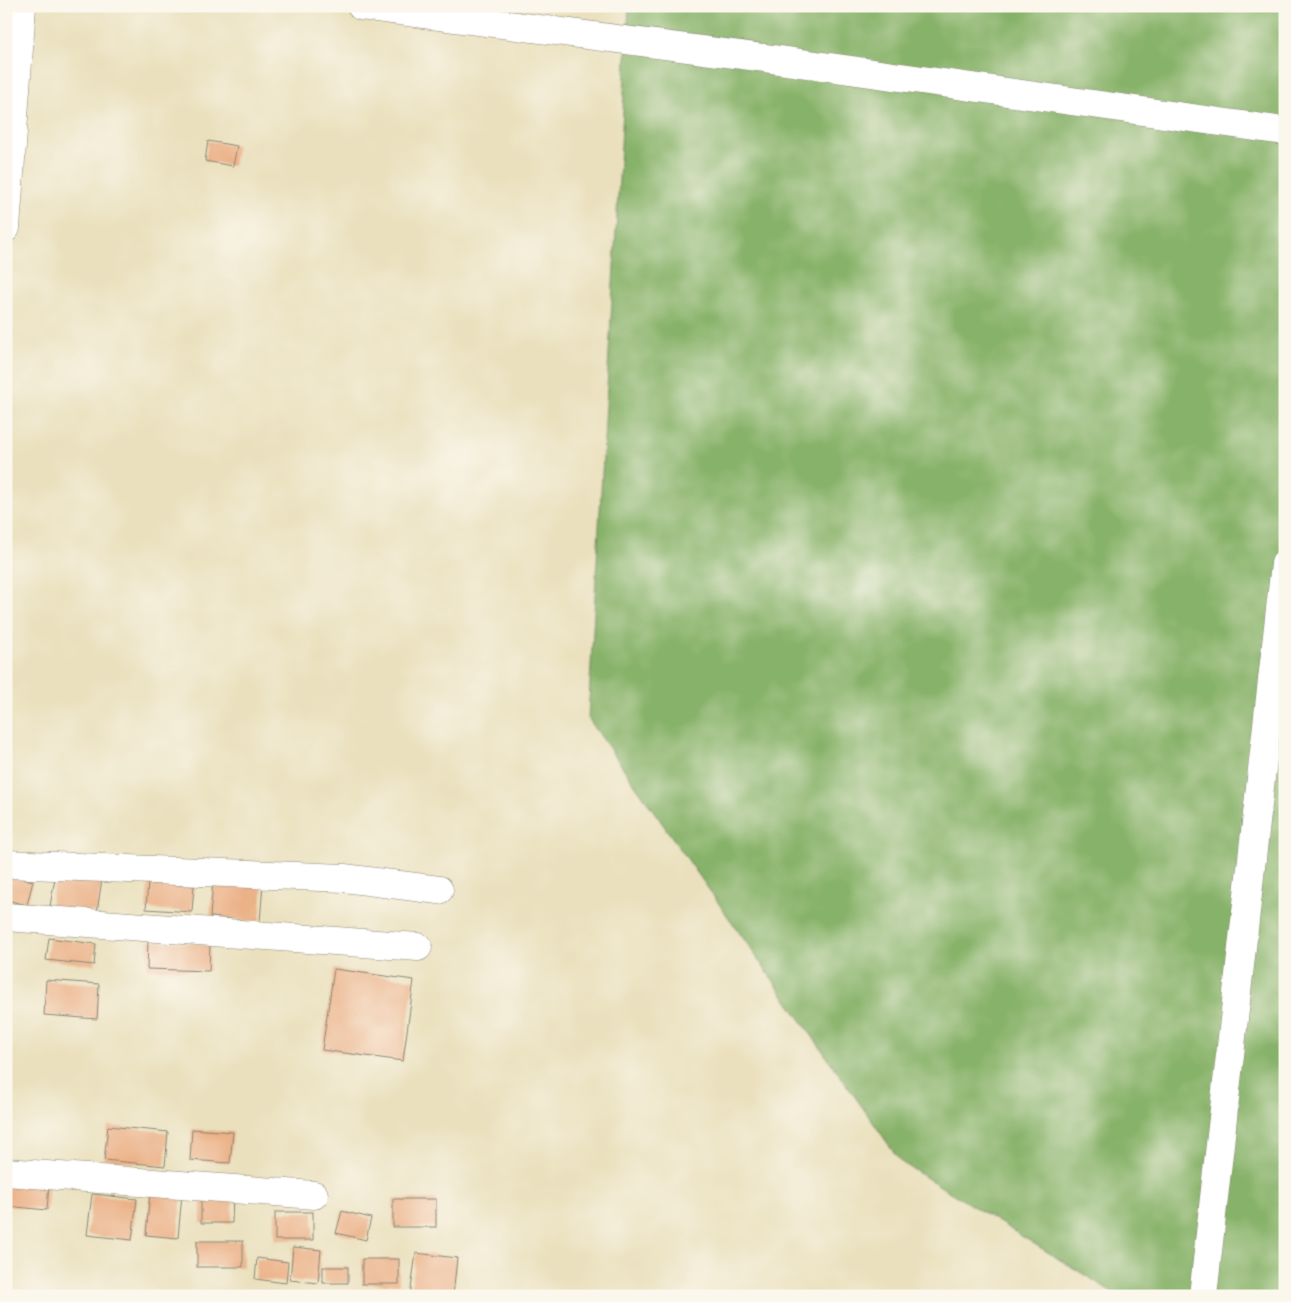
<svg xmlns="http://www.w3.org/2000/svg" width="1291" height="1302" viewBox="0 0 1291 1302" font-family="'EB Garamond',serif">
  <rect width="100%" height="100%" fill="#fbf7ec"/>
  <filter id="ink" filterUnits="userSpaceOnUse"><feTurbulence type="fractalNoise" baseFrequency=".02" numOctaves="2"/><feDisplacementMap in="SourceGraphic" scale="10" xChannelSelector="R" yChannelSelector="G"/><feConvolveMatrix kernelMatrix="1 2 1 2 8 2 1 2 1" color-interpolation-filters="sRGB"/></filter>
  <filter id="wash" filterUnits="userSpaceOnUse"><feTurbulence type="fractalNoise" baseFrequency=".0096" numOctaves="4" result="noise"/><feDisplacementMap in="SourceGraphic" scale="20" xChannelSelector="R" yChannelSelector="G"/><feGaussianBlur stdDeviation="1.12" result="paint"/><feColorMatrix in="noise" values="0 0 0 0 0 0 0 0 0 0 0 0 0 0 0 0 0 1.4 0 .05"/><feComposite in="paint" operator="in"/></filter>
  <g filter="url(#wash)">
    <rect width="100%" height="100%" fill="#eae0bd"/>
    <path fill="#87b269" stroke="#596e4a" d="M629,6H1285V1296H1119L901,1162L588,718Z"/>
    <g id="blocks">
      <g fill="#ebb187">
        <path d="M208,141L237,146L233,166L205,161Z"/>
        <path d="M56,873L102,879L97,912L50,906Z"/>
        <path d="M6,875L33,881L27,905L6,900Z"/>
        <path d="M213,880L263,884L260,922L210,917Z"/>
        <path d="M148,882L194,886L192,912L146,909Z"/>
        <path d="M49,938L96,944L94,965L46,960Z"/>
        <path d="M148,941L210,944L209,971L147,969Z"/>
        <path d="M334,969L414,980L403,1061L322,1050Z"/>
        <path d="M46,980L99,984L97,1019L44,1015Z"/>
        <path d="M108,1126L168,1132L165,1166L104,1160Z"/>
        <path d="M192,1129L233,1132L230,1163L190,1160Z"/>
        <path d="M6,1180L49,1184L47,1210L6,1206Z"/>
        <path d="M150,1191L182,1194L178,1238L146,1235Z"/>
        <path d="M92,1194L137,1199L132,1240L87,1235Z"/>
        <path d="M201,1196H233L232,1223H201Z"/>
        <rect x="393" y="1199" width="43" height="28"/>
        <path d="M342,1211L371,1218L366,1240L336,1233Z"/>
        <rect x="275" y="1212" width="38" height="28"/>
        <rect x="197" y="1241" width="46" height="26"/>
        <path d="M293,1247L321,1250L318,1283L290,1280Z"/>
        <path d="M416,1253L457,1258L453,1296H410Z"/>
        <path d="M257,1258L288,1262L286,1283L255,1279Z"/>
        <rect x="362" y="1259" width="37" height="25"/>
        <rect x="323" y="1267" width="25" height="16"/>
      </g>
    </g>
  </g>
  <g filter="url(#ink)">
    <use href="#blocks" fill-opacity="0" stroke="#8a8674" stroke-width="1"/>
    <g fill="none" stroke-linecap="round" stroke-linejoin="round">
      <defs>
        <g id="street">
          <path d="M361,6L772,59L1285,131"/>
          <path d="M6,228L22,6"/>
          <path d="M6,864L344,878L439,890"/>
          <path d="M6,917L418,947"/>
          <path d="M6,1172L314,1195"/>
          <path d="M1203,1296L1285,564"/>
        </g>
      </defs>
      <use href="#street" stroke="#8a8674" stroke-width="29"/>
      <use href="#street" stroke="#fff" stroke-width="28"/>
    </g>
  </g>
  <rect width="1291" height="1302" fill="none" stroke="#fbf7ec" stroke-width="25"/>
</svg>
